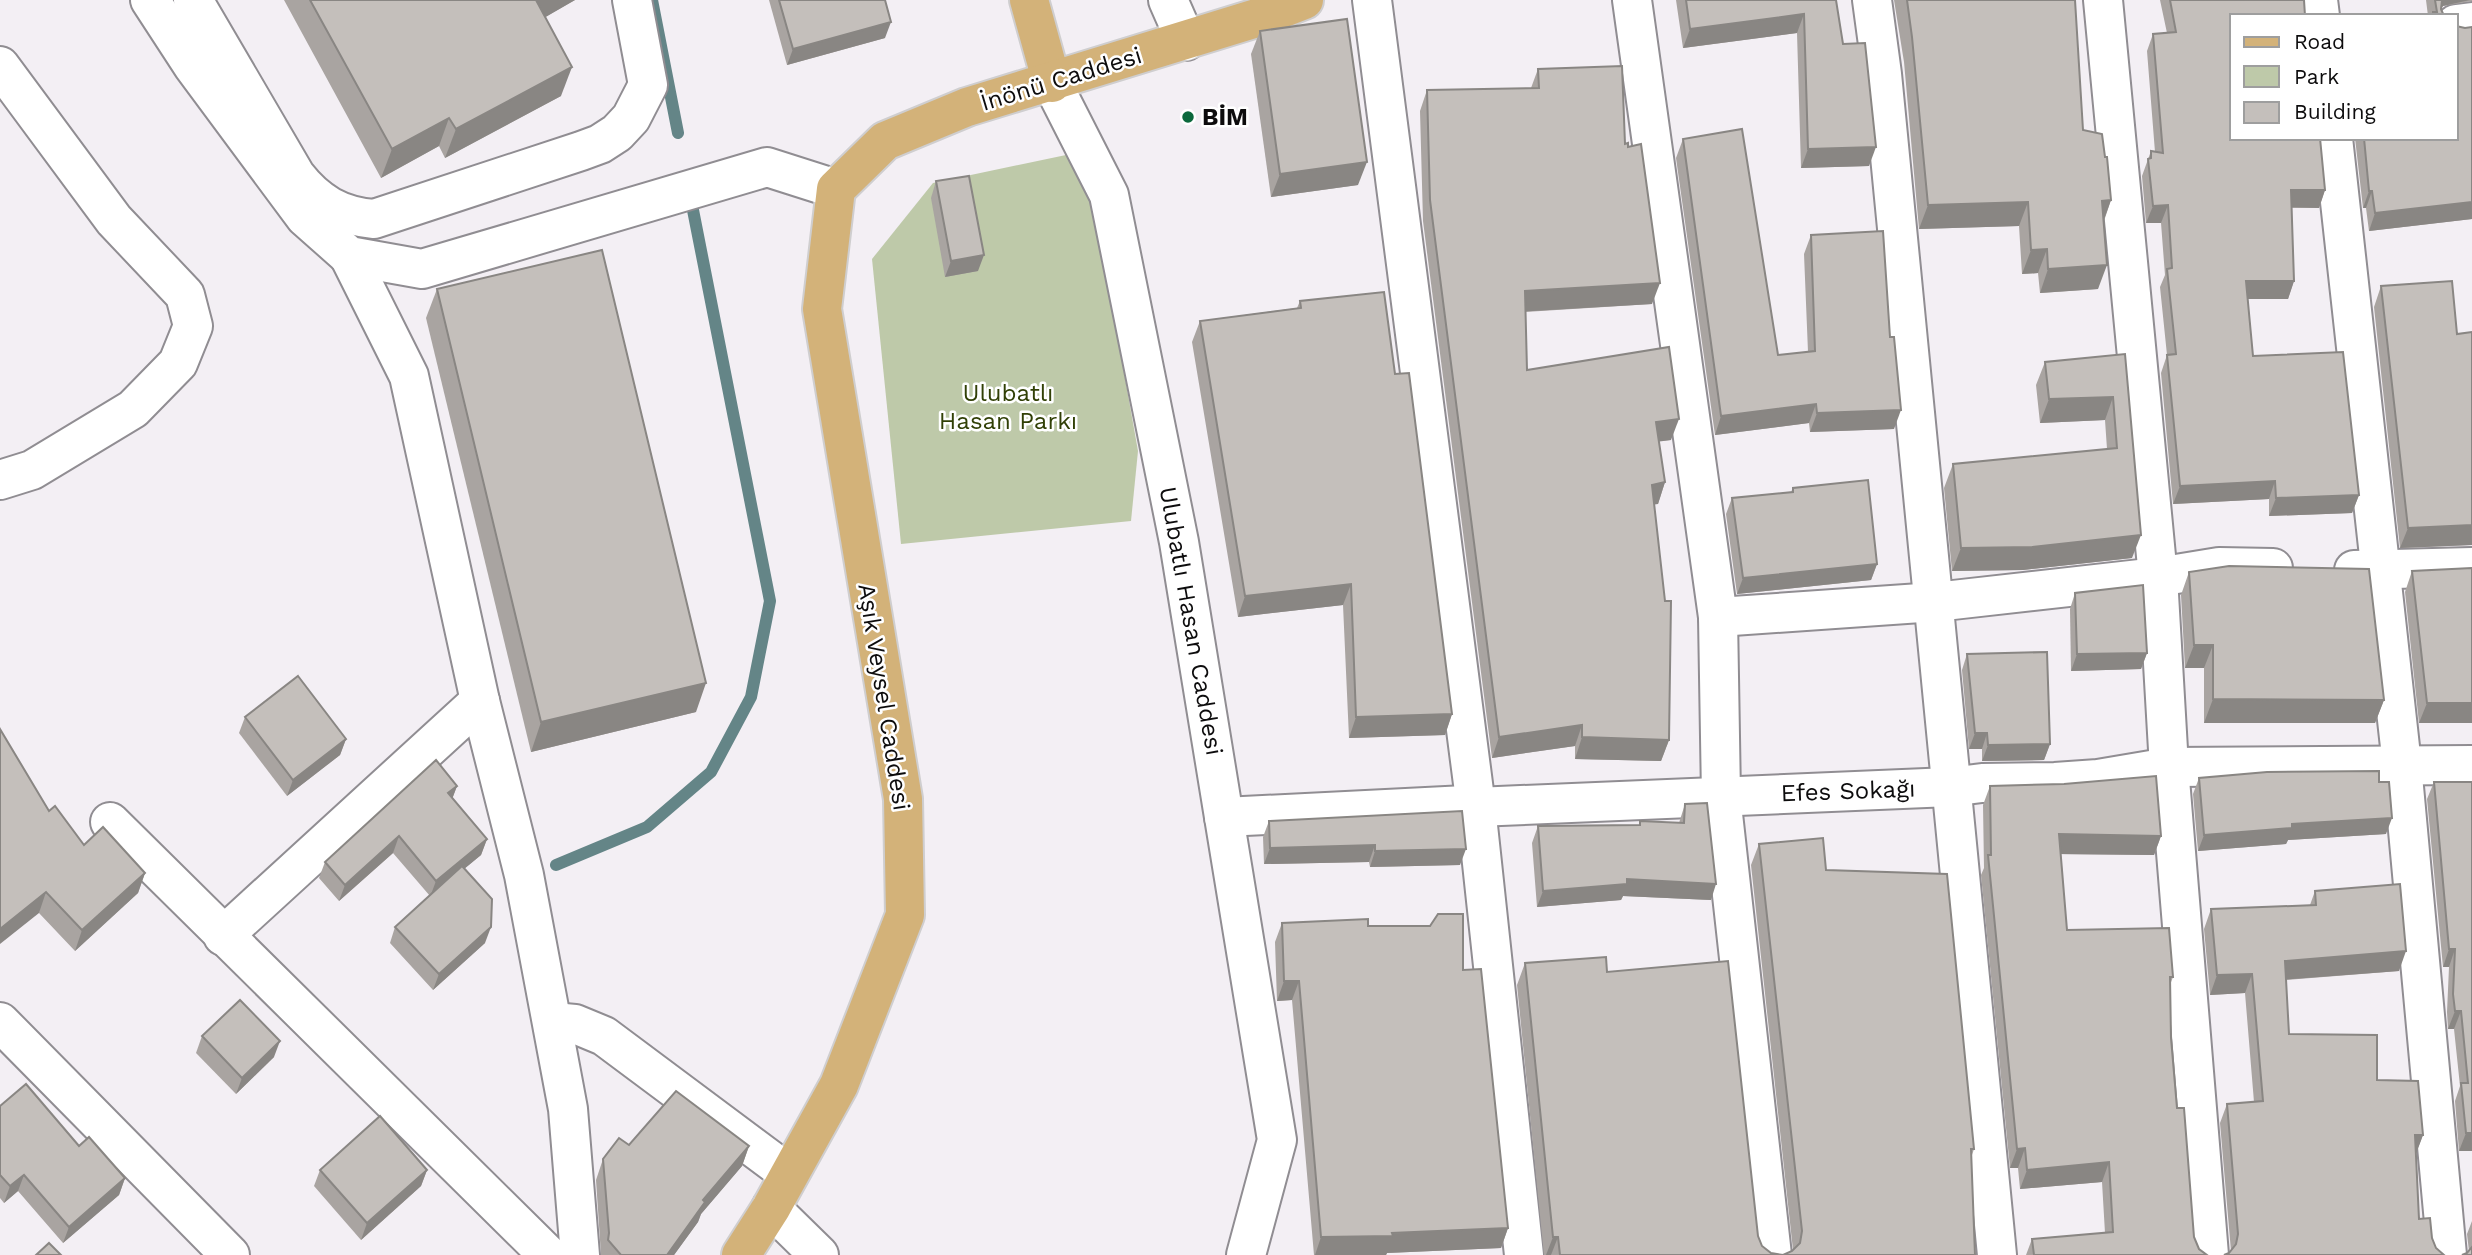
<svg xmlns="http://www.w3.org/2000/svg" width="2472" height="1255" viewBox="0 0 2472 1255" font-family="'Work Sans',sans-serif">
  <rect width="100%" height="100%" fill="#f3eff4"/>
  <path fill="#bec9a9" d="M1066,155L1091,186L1138,451L1131,521L901,544L872,259L933,183Z"/>
  <g fill="none" stroke-linecap="round" stroke-linejoin="round">
    <g stroke="#648587" stroke-width="12">
      <path d="M652,0L678,133"/>
      <path d="M556,865L647,827L711,772L751,697L770,601L692,205"/>
    </g>
    <defs>
      <g id="minor">
        <path d="M150,0L193,66L305,217L349,256L422,269L767,167L836,189"/>
        <path d="M193,0L296,176C317,203 340,216 374,219L581,151L600,144L617,133L631,118L648,85L632,0"/>
        <path d="M1168,0L1186,41"/>
        <path d="M1372,0L1476,807L1524,1255"/>
        <path d="M1632,0L1718,617L1721,796L1772,1255"/>
        <path d="M1872,0L1882,74C1921,468 1957,862 1997,1255"/>
        <path d="M2103,0L2158,577L2169,767L2209,1255"/>
        <path d="M2318,0L2320,16"/>
        <path d="M2456,24L2472,22"/>
        <path d="M0,66L114,220L185,295L193,326L178,363L133,409L32,470L0,480"/>
        <path d="M1052,83L1109,195L1179,542L1224,817L1277,1140L1246,1255"/>
        <path d="M2333,138L2402,765L2447,1255"/>
        <path d="M349,256L409,376L480,701L524,875L568,1109L580,1255"/>
        <path d="M2354,570L2472,567"/>
        <path d="M1718,617L1935,602L2158,577L2219,567L2273,568"/>
        <path d="M1224,817L1466,805L1476,807L1950,787L1982,783L2055,782L2098,779L2169,767L2472,765"/>
        <path d="M110,822L548,1255"/>
        <path d="M223,936L480,701"/>
        <path d="M0,1022L230,1255"/>
        <path d="M553,1022L575,1024L604,1036L789,1174"/>
        <path d="M771,1208L819,1255"/>
      </g>
      <g id="major">
        <path d="M1029,0L1052,83"/>
        <path d="M741,1255L771,1208L839,1085L905,915L903,799L822,309L836,189L885,141L967,107L1263,16L1304,0"/>
      </g>
    </defs>
    <use href="#minor" stroke="#908d92" stroke-width="42"/>
    <use href="#major" stroke="#cfcecf" stroke-width="42"/>
    <use href="#minor" stroke="#fff" stroke-width="38"/>
    <use href="#major" stroke="#d3b279" stroke-width="38"/>
  </g>
  <g fill="#a9a4a1">
    <path d="M284,0H575L545,17L561,96L445,158L439,146L381,178Z"/>
    <path d="M769,0H885V38L787,65Z"/>
    <path d="M1676,0H1836L1843,44L1869,166L1801,168L1797,33L1683,48Z"/>
    <path d="M1894,0H2075L2083,130L2111,200L2104,221L2098,289L2040,293L2038,273L2022,274L2019,226L1919,229L1904,62Z"/>
    <path d="M2160,0H2304L2232,16L2325,190L2319,208H2292L2294,281L2288,299H2248L2253,356L2359,495L2352,513L2269,516V499L2173,504L2161,373L2167,355L2160,287L2165,275L2161,223H2146L2142,176L2151,151L2155,152L2147,51L2153,34L2167,33Z"/>
    <path d="M2426,0H2472V1L2443,6L2441,9L2444,16H2428Z"/>
    <path d="M2472,27V219L2369,231L2366,208H2363L2355,138H2456L2465,28Z"/>
    <path d="M1260,31L1358,185L1271,197L1251,54Z"/>
    <path d="M1538,69L1625,144L1652,304L1525,312L1527,370L1671,440L1659,441L1665,482L1658,504H1654L1669,740L1661,761L1575,759V746L1492,758L1423,221L1420,111L1427,90L1531,88Z"/>
    <path d="M1683,139L1778,355L1808,352L1804,254L1811,235L1894,429L1810,432L1809,423L1715,435L1676,158Z"/>
    <path d="M936,181L978,271L945,277L931,198Z"/>
    <path d="M2381,286L2457,334L2472,332V545L2400,548L2374,307Z"/>
    <path d="M437,289L696,712L531,752L426,318Z"/>
    <path d="M1300,301L1395,374L1452,714L1445,735L1349,738L1343,605L1238,617L1192,342L1200,321L1297,308Z"/>
    <path d="M2125,354L2132,558L2023,570L1952,571L1944,488L1953,464L2107,449L2105,420L2040,423L2036,385L2045,362Z"/>
    <path d="M1793,488L1877,564L1871,580L1737,594L1726,514L1732,498L1791,492Z"/>
    <path d="M2412,571L2472,723H2419L2405,592Z"/>
    <path d="M2189,572L2384,700L2375,723H2204V668H2185L2181,595Z"/>
    <path d="M2075,593L2147,653L2141,669L2071,671L2070,609Z"/>
    <path d="M1967,654L2050,744L2044,760L1982,761V749H1969L1962,670Z"/>
    <path d="M245,717L346,739L340,755L287,796L239,733Z"/>
    <path d="M2199,778L2386,834L2288,840L2286,844L2198,851L2193,794Z"/>
    <path d="M2434,782H2472V1151H2459L2455,1101L2460,1086L2454,1029H2448L2447,1012L2449,967H2443L2427,799Z"/>
    <path d="M457,786L452,799L487,839L481,855L464,869L485,943L433,990L390,943L395,927L430,896L393,853L339,901L319,878L325,862Z"/>
    <path d="M1990,786L2161,836L2154,855L2061,854L2067,930L2173,977L2170,985L2171,1038L2177,1108L2194,1237L2105,1233L2102,1182L2020,1189L2018,1168H2010L1981,875L1984,868L1983,805Z"/>
    <path d="M1685,804L1711,900L1623,896L1621,900L1537,907L1532,843L1538,826L1639,825L1640,821L1679,823Z"/>
    <path d="M49,811L84,845L145,873L138,893L75,951L39,913Z"/>
    <path d="M1269,821L1460,865L1370,867L1369,862L1264,864L1263,837Z"/>
    <path d="M1759,844L1826,870L1974,1149L1971,1158L1975,1255H1544L1517,985L1525,963L1607,972L1758,1236L1762,1246L1771,1253L1783,1255L1793,1250L1751,865Z"/>
    <path d="M2315,891L2399,971L2286,980L2289,1034L2377,1080L2423,1135L2416,1153L2419,1219L2432,1238L2436,1248L2229,1253L2231,1251L2220,1123L2227,1104L2254,1102L2245,993L2210,995L2204,929L2211,909L2310,905Z"/>
    <path d="M1282,923L1368,926L1463,970L1508,1228L1501,1248L1387,1253L1386,1255H1314L1292,1000L1277,1001L1275,942Z"/>
    <path d="M202,1036L274,1057L236,1094L196,1053Z"/>
    <path d="M0,1106L79,1146L125,1178L119,1195L63,1243L18,1191L4,1203L0,1198Z"/>
    <path d="M629,1145L749,1146L742,1166L701,1214L698,1222L674,1255H601L596,1180L603,1159Z"/>
    <path d="M320,1170H427L421,1186L361,1240L314,1186Z"/>
    <path d="M2472,1221V1255L2467,1253L2469,1251L2467,1234Z"/>
    <path d="M2032,1239L2034,1255H2026Z"/>
  </g>
  <g fill="#898683">
    <path d="M536,0H575L525,29Z"/>
    <path d="M2442,0H2470L2443,6L2436,15Z"/>
    <path d="M1804,14L1797,33L1683,48L1690,29Z"/>
    <path d="M891,22L885,38L787,65L793,49Z"/>
    <path d="M572,67L561,96L445,158L456,129Z"/>
    <path d="M449,118L439,146L381,178L392,149Z"/>
    <path d="M1876,147L1869,166L1801,168L1808,149Z"/>
    <path d="M1367,162L1358,185L1271,197L1280,174Z"/>
    <path d="M2291,190H2325L2319,208L2284,207Z"/>
    <path d="M2369,191H2372L2366,208H2363Z"/>
    <path d="M2111,200L2102,225V201Z"/>
    <path d="M2028,202L2019,226L1919,229L1928,205Z"/>
    <path d="M2472,202V219L2369,231L2375,213Z"/>
    <path d="M2168,205L2161,223H2146L2153,206Z"/>
    <path d="M2047,249L2038,273L2022,274L2031,250Z"/>
    <path d="M984,255L978,271L945,277L951,261Z"/>
    <path d="M2107,265L2098,289L2040,293L2048,269Z"/>
    <path d="M2246,281H2294L2288,299H2239Z"/>
    <path d="M1660,283L1652,304L1517,312L1525,291Z"/>
    <path d="M2113,397L2105,420L2040,423L2049,399Z"/>
    <path d="M1816,404L1809,423L1715,435L1721,416Z"/>
    <path d="M1901,410L1894,429L1810,432L1817,413Z"/>
    <path d="M1679,419L1671,440L1648,443L1656,422Z"/>
    <path d="M2275,481L2269,499L2173,504L2180,486Z"/>
    <path d="M1665,482L1658,504L1644,506L1652,485Z"/>
    <path d="M2359,495L2352,513L2269,516L2276,498Z"/>
    <path d="M2472,525V545L2400,548L2408,528Z"/>
    <path d="M2141,535L2132,558L2023,570L1952,571L1961,548Z"/>
    <path d="M1877,564L1871,580L1737,594L1743,578Z"/>
    <path d="M1351,584L1343,605L1238,617L1245,596Z"/>
    <path d="M2194,645H2213L2204,668H2185Z"/>
    <path d="M2147,653L2141,669L2071,671L2077,654Z"/>
    <path d="M706,683L696,712L531,752L541,722Z"/>
    <path d="M2213,699L2384,700L2375,723H2204Z"/>
    <path d="M2427,703H2472V723H2419Z"/>
    <path d="M1452,714L1445,735L1349,738L1356,717Z"/>
    <path d="M1582,725L1575,746L1492,758L1499,737Z"/>
    <path d="M1975,733H1987L1982,749H1969Z"/>
    <path d="M1582,737L1669,740L1661,761L1575,759Z"/>
    <path d="M346,739L340,755L287,796L293,780Z"/>
    <path d="M2050,744L2044,760L1982,761L1988,745Z"/>
    <path d="M457,786L451,802L448,793Z"/>
    <path d="M2392,818L2386,834L2288,840L2286,844L2198,851L2204,835L2292,824Z"/>
    <path d="M2059,834L2161,836L2154,855L2052,854Z"/>
    <path d="M399,836L393,853L339,901L345,885Z"/>
    <path d="M487,839L481,855L430,897L436,881Z"/>
    <path d="M1375,845L1369,862L1264,864L1270,848Z"/>
    <path d="M1466,849L1460,865L1370,867L1375,851Z"/>
    <path d="M145,873L138,893L75,951L82,930Z"/>
    <path d="M1627,879L1716,884L1711,900L1623,896L1621,900L1537,907L1543,891Z"/>
    <path d="M46,892L39,913L0,944V929Z"/>
    <path d="M491,927L485,943L433,990L439,974Z"/>
    <path d="M2449,949H2455L2449,967H2443Z"/>
    <path d="M2406,951L2399,971L2278,980L2285,961Z"/>
    <path d="M2252,974L2245,993L2210,995L2217,975Z"/>
    <path d="M1284,981H1299L1292,1000L1277,1001Z"/>
    <path d="M2455,1011H2461L2454,1029H2448Z"/>
    <path d="M280,1041L274,1057L236,1094L242,1078Z"/>
    <path d="M2466,1133H2472V1151H2459Z"/>
    <path d="M2415,1135H2423L2416,1154Z"/>
    <path d="M749,1146L742,1166L701,1214L698,1222L674,1255H667L703,1200Z"/>
    <path d="M2025,1148L2018,1168H2010L2017,1149Z"/>
    <path d="M2109,1162L2102,1182L2020,1189L2027,1170Z"/>
    <path d="M427,1170L421,1186L361,1240L367,1223Z"/>
    <path d="M24,1175L18,1191L4,1203L10,1186Z"/>
    <path d="M125,1178L119,1195L63,1243L69,1227Z"/>
    <path d="M1508,1228L1501,1248L1387,1253L1386,1255H1315L1321,1237Z"/>
    <path d="M1553,1237H1558L1551,1255H1546Z"/>
  </g>
  <g fill="#c4bfbb" stroke="#898683" stroke-width="2">
    <path d="M310,0H536L572,67L456,129L449,118L392,149Z"/>
    <path d="M779,0H885L891,22L793,49Z"/>
    <path d="M1686,0H1836L1843,44L1865,43L1876,147L1808,149L1804,14L1690,29Z"/>
    <path d="M1907,0H2075L2083,130L2102,134L2105,157H2107L2111,200L2102,201L2107,265L2048,269L2047,249L2031,250L2028,202L1928,205L1912,37Z"/>
    <path d="M2170,0H2304L2305,16H2232V138H2320L2325,190H2291L2294,281H2246L2253,356L2343,352L2359,495L2276,498L2275,481L2180,486L2167,355L2176,354L2167,269L2172,268L2168,205L2153,206L2148,159L2151,158V151L2163,153L2153,34L2176,32Z"/>
    <path d="M2435,0H2442L2441,9L2444,16H2433V12H2437Z"/>
    <path d="M1347,19L1367,162L1280,174L1260,31Z"/>
    <path d="M2456,26L2465,28L2472,27V202L2375,213L2372,191H2369L2364,138H2456Z"/>
    <path d="M1622,66L1625,144L1628,143V147L1641,144L1660,283L1525,291L1527,370L1669,347L1679,419L1656,422L1665,482L1652,485L1665,601H1671L1669,740L1582,737V725L1499,737L1430,200L1427,90L1539,88L1538,69Z"/>
    <path d="M1742,129L1778,355L1815,351L1811,235L1883,231L1890,337H1894L1901,410L1817,413L1816,404L1721,416L1683,139Z"/>
    <path d="M969,176L984,255L951,261L936,181Z"/>
    <path d="M602,250L706,683L541,722L437,289Z"/>
    <path d="M2452,281L2457,334L2472,332V525L2408,528L2381,286Z"/>
    <path d="M1384,292L1395,374L1409,373L1452,714L1356,717L1351,584L1245,596L1200,321L1301,308L1300,301Z"/>
    <path d="M2125,354L2141,535L2032,547L1961,548L1953,464L2117,448L2113,397L2049,399L2045,362Z"/>
    <path d="M1868,480L1877,564L1743,578L1732,498L1793,492V488Z"/>
    <path d="M2229,566L2369,569L2384,700L2213,699V645H2194L2189,572Z"/>
    <path d="M2472,568V703H2427L2412,571Z"/>
    <path d="M2143,585L2147,653L2077,654L2075,593Z"/>
    <path d="M2047,652L2050,744L1988,745L1987,733H1975L1967,654Z"/>
    <path d="M298,676L346,739L293,780L245,717Z"/>
    <path d="M0,729L49,811L55,806L84,845L103,827L145,873L82,930L46,892L0,929Z"/>
    <path d="M436,760L457,786L448,793L487,839L436,881L399,836L345,885L325,862Z"/>
    <path d="M2379,771V782H2389L2392,818L2292,824V828L2204,835L2199,778L2267,772Z"/>
    <path d="M2156,776L2161,836L2059,834L2067,930L2169,928L2173,977H2170L2171,1038L2177,1108H2184L2194,1237L2199,1249L2207,1255H2034L2032,1239L2113,1232L2109,1162L2027,1170L2025,1148L2017,1149L1988,855H1991L1990,786L2064,784Z"/>
    <path d="M2434,782H2472V1133H2466L2461,1083H2468L2461,1011H2455L2453,994L2455,949H2449Z"/>
    <path d="M1707,803L1716,884L1627,879V884L1543,891L1538,826L1640,825V821L1684,823L1685,804Z"/>
    <path d="M1462,811L1466,849L1375,851V845L1270,848L1269,821Z"/>
    <path d="M1823,838L1826,870L1947,874L1974,1149H1971L1975,1255H1560L1558,1237H1553L1525,963L1606,957L1607,972L1728,961L1758,1236L1762,1246L1771,1253L1783,1255L1792,1251L1800,1243L1802,1231L1759,844Z"/>
    <path d="M462,866L492,899L491,927L439,974L395,927Z"/>
    <path d="M2400,884L2406,951L2285,961L2289,1034L2377,1035V1080L2418,1081L2423,1135H2415L2419,1219L2430,1218L2432,1238L2436,1248L2444,1255H2224L2229,1253L2236,1244L2238,1234L2227,1104L2263,1101L2252,974L2217,975L2211,909L2316,905L2315,891Z"/>
    <path d="M1438,914H1463V970L1481,969L1508,1228L1392,1233L1393,1236L1321,1237L1299,981H1284L1282,923L1368,919V926H1430Z"/>
    <path d="M240,1000L280,1041L242,1078L202,1036Z"/>
    <path d="M26,1084L79,1146L89,1137L125,1178L69,1227L24,1175L10,1186L0,1175V1106Z"/>
    <path d="M676,1091L749,1146L703,1200L705,1202L667,1255H621L608,1240L609,1233L603,1159L619,1138L629,1145Z"/>
    <path d="M380,1116L427,1170L367,1223L320,1170Z"/>
    <path d="M49,1243L61,1255H36Z"/>
    <path d="M2472,1247V1255H2462L2467,1253Z"/>
  </g>
  <circle fill="#0b683c" stroke="#fff" stroke-width="2.5" cx="1188" cy="117" r="7"/>
  <g text-anchor="middle" stroke-width="5" stroke-linejoin="round" paint-order="stroke">
    <g font-size="24" fill="#0d0c0d" stroke="#fff">
      <text transform="translate(1061 79) rotate(-17)" y="8">İnönü Caddesi</text>
      <text transform="translate(1191 621) rotate(80)" y="8">Ulubatlı Hasan Caddesi</text>
      <text transform="translate(884 697) rotate(81)" y="8">Aşık Veysel Caddesi</text>
      <text transform="translate(1848 791) rotate(-2)" y="8">Efes Sokağı</text>
    </g>
    <g font-size="24" font-weight="bold" fill="#0d0c0d" stroke="#fff" text-anchor="start">
      <text x="1202" y="125">BİM</text>
    </g>
    <g font-size="24" fill="#314006" stroke="#fff">
      <text x="1008" y="401">Ulubatlı<tspan x="1008" dy="28">Hasan Parkı</tspan></text>
    </g>
  </g>
  <rect x="2230" y="14" width="228" height="126" fill="#ffffff" stroke="#9e9e9e" stroke-width="2"/>
  <rect x="2244" y="37" width="35" height="10" fill="#d3b279" stroke="#9e9e9e" stroke-width="2"/>
  <text x="2294" y="49" font-size="21" fill="#0d0c0d">Road</text>
  <rect x="2244" y="66" width="35" height="21" fill="#bec9a9" stroke="#9e9e9e" stroke-width="2"/>
  <text x="2294" y="84" font-size="21" fill="#0d0c0d">Park</text>
  <rect x="2244" y="102" width="35" height="21" fill="#c4bfbb" stroke="#9e9e9e" stroke-width="2"/>
  <text x="2294" y="119" font-size="21" fill="#0d0c0d">Building</text>
</svg>
